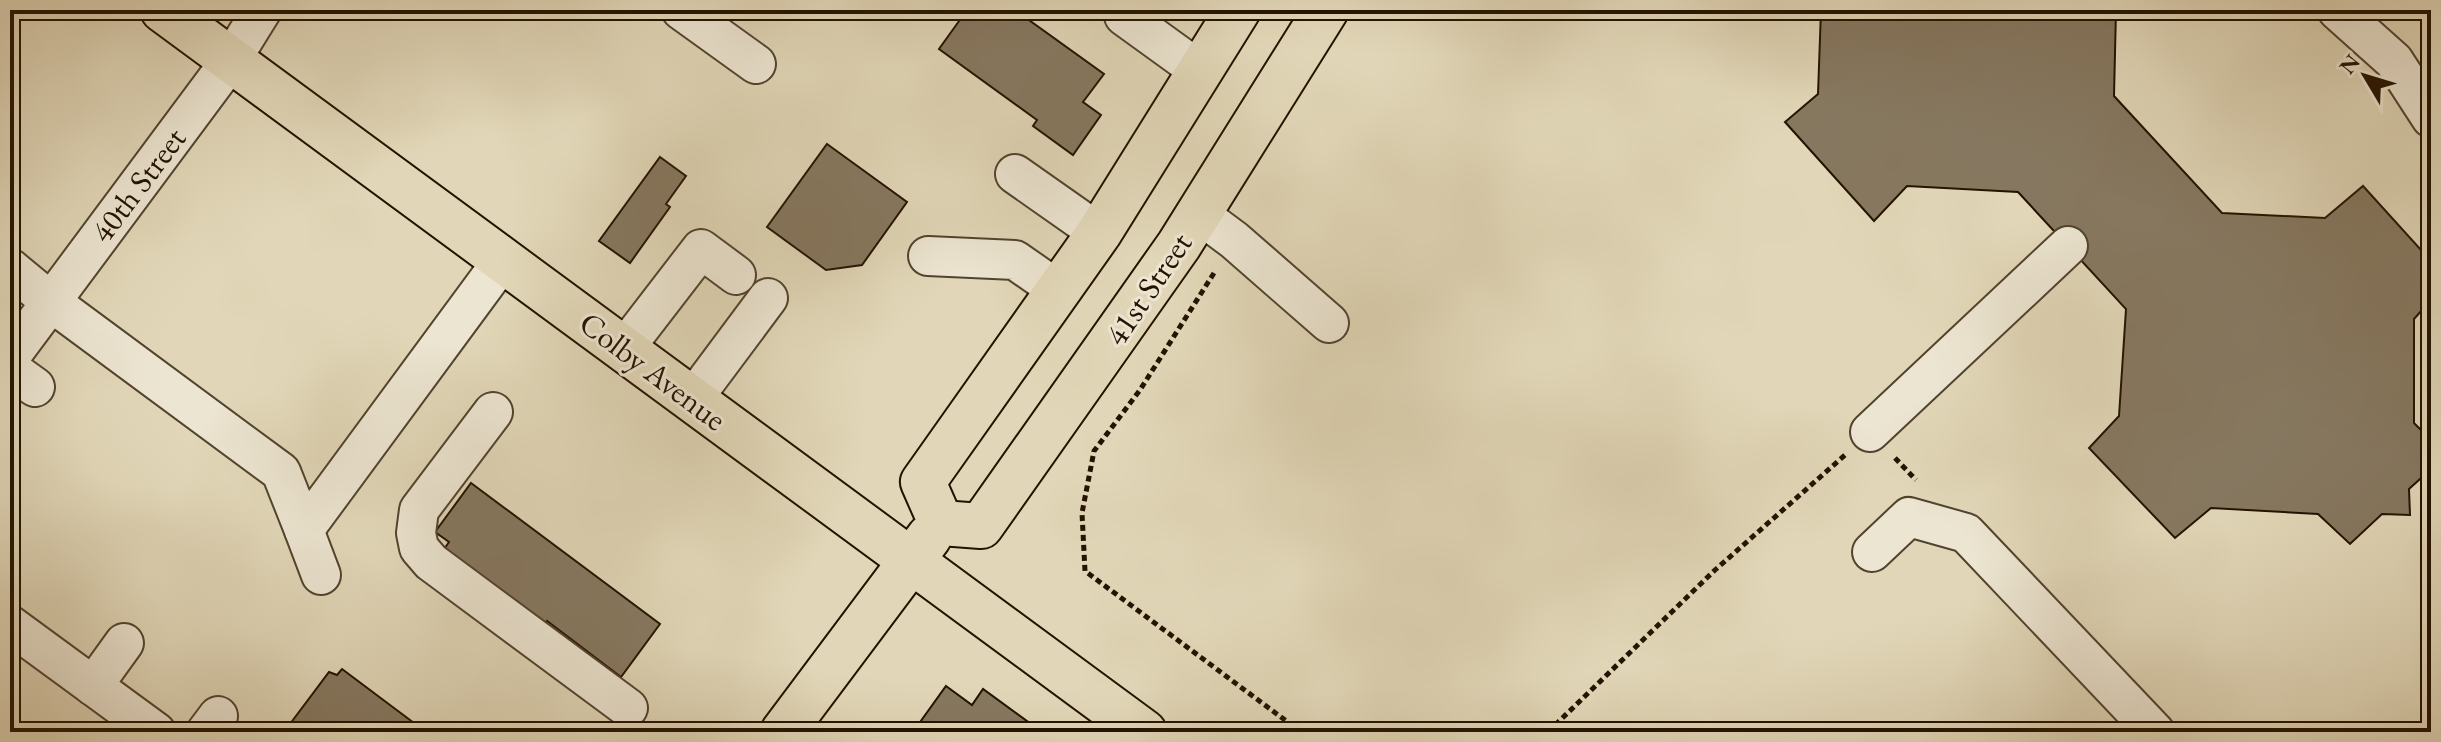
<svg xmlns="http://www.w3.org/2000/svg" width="2441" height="742" viewBox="0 0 2441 742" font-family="'EB Garamond',serif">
  <rect width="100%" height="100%" fill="#e1d7b8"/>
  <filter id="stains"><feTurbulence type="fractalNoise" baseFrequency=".0025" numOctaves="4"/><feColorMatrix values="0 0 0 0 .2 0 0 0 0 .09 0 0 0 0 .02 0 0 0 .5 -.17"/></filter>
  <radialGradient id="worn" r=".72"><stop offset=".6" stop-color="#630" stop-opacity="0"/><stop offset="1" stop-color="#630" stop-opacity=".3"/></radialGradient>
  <g fill="#867860" stroke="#231200" stroke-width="2">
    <path d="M967,10H1015L1104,74L1083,102L1101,115L1073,155L1033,126L1037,120L939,49Z"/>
    <path d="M1821,10H2116L2114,96L2222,213L2325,218L2363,186L2431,261V300L2414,319V423L2431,440V469L2409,489L2410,515L2382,514L2350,544L2318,514L2211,508L2175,538L2089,448L2119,416L2126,309L2018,192L1907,186L1874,221L1785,122L1818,94Z"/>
    <path d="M827,144L907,202L862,265L826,270L767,227Z"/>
    <path d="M660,157L686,176L666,204L670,207L630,263L599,241Z"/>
    <path d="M471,483L660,624L621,677L547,621L540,630L442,552L449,542L435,532Z"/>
    <path d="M342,669L426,732H284L329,672L337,675Z"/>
    <path d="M946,686L972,705L983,689L1042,732H913Z"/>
  </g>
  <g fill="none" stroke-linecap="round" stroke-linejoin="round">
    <defs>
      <g id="minor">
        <path d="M681,10L756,64"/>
        <path d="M2337,10L2394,61L2431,118"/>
        <path d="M1124,16L1200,71"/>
        <path d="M1015,174L1099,233"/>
        <path d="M1199,214L1234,240L1329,323"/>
        <path d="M928,256L1015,260L1058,290"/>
        <path d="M10,268L51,302L281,472L304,530L503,260"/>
        <path d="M624,349L701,249L736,275"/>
        <path d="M10,357L231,60L262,10"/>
        <path d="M10,369L35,387"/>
        <path d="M692,400L768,298"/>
        <path d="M493,412L419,510L416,533L419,548L431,562L628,708"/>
        <path d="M1870,432L2068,246"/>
        <path d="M304,530L321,575"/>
        <path d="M1872,552L1909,517L1966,533L2155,732"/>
        <path d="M10,625L156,732"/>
        <path d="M93,686L124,643"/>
        <path d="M206,732L218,716"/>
      </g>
      <g id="major">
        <path d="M163,10L1144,732"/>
        <path d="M941,523L981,526L1179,245L1326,10"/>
        <path d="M941,523L923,482L1099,233L1238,10"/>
        <path d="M783,732L929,537"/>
      </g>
    </defs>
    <use href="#minor" stroke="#52432e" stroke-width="42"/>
    <use href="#major" stroke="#231200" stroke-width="48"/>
    <g stroke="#231200" stroke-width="5" stroke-dasharray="6 4" stroke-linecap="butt">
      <path d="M1214,273L1140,390L1094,451L1082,513L1085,571L1301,732"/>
      <path d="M1895,458L1916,480"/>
      <path d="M1548,732L1715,570L1845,455"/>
    </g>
    <use href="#minor" stroke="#ece5d1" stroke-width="38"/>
    <use href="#major" stroke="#e1d7b8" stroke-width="44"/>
  </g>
  <g text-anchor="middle" stroke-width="6" stroke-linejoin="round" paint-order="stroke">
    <g font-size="32" fill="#231200" stroke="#ece5d1">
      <text transform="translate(138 185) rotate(-53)" y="11">40th Street</text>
      <text transform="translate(1148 289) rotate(-56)" y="11">41st Street</text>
      <text transform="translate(653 371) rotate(37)" y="11">Colby Avenue</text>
    </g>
  </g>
  <rect width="2441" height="742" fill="none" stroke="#e1d7b8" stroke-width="40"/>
  <rect x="12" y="12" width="2417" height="718" fill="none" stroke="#231200" stroke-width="4"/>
  <rect x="20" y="20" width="2401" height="702" fill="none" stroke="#231200" stroke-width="2"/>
  <g transform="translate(2365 76) rotate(308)" stroke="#ece5d1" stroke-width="6" paint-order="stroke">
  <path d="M0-6L14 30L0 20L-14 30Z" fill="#231200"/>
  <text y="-12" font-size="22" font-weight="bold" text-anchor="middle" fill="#231200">N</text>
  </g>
  <rect width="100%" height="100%" filter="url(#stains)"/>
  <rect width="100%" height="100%" fill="url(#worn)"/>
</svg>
